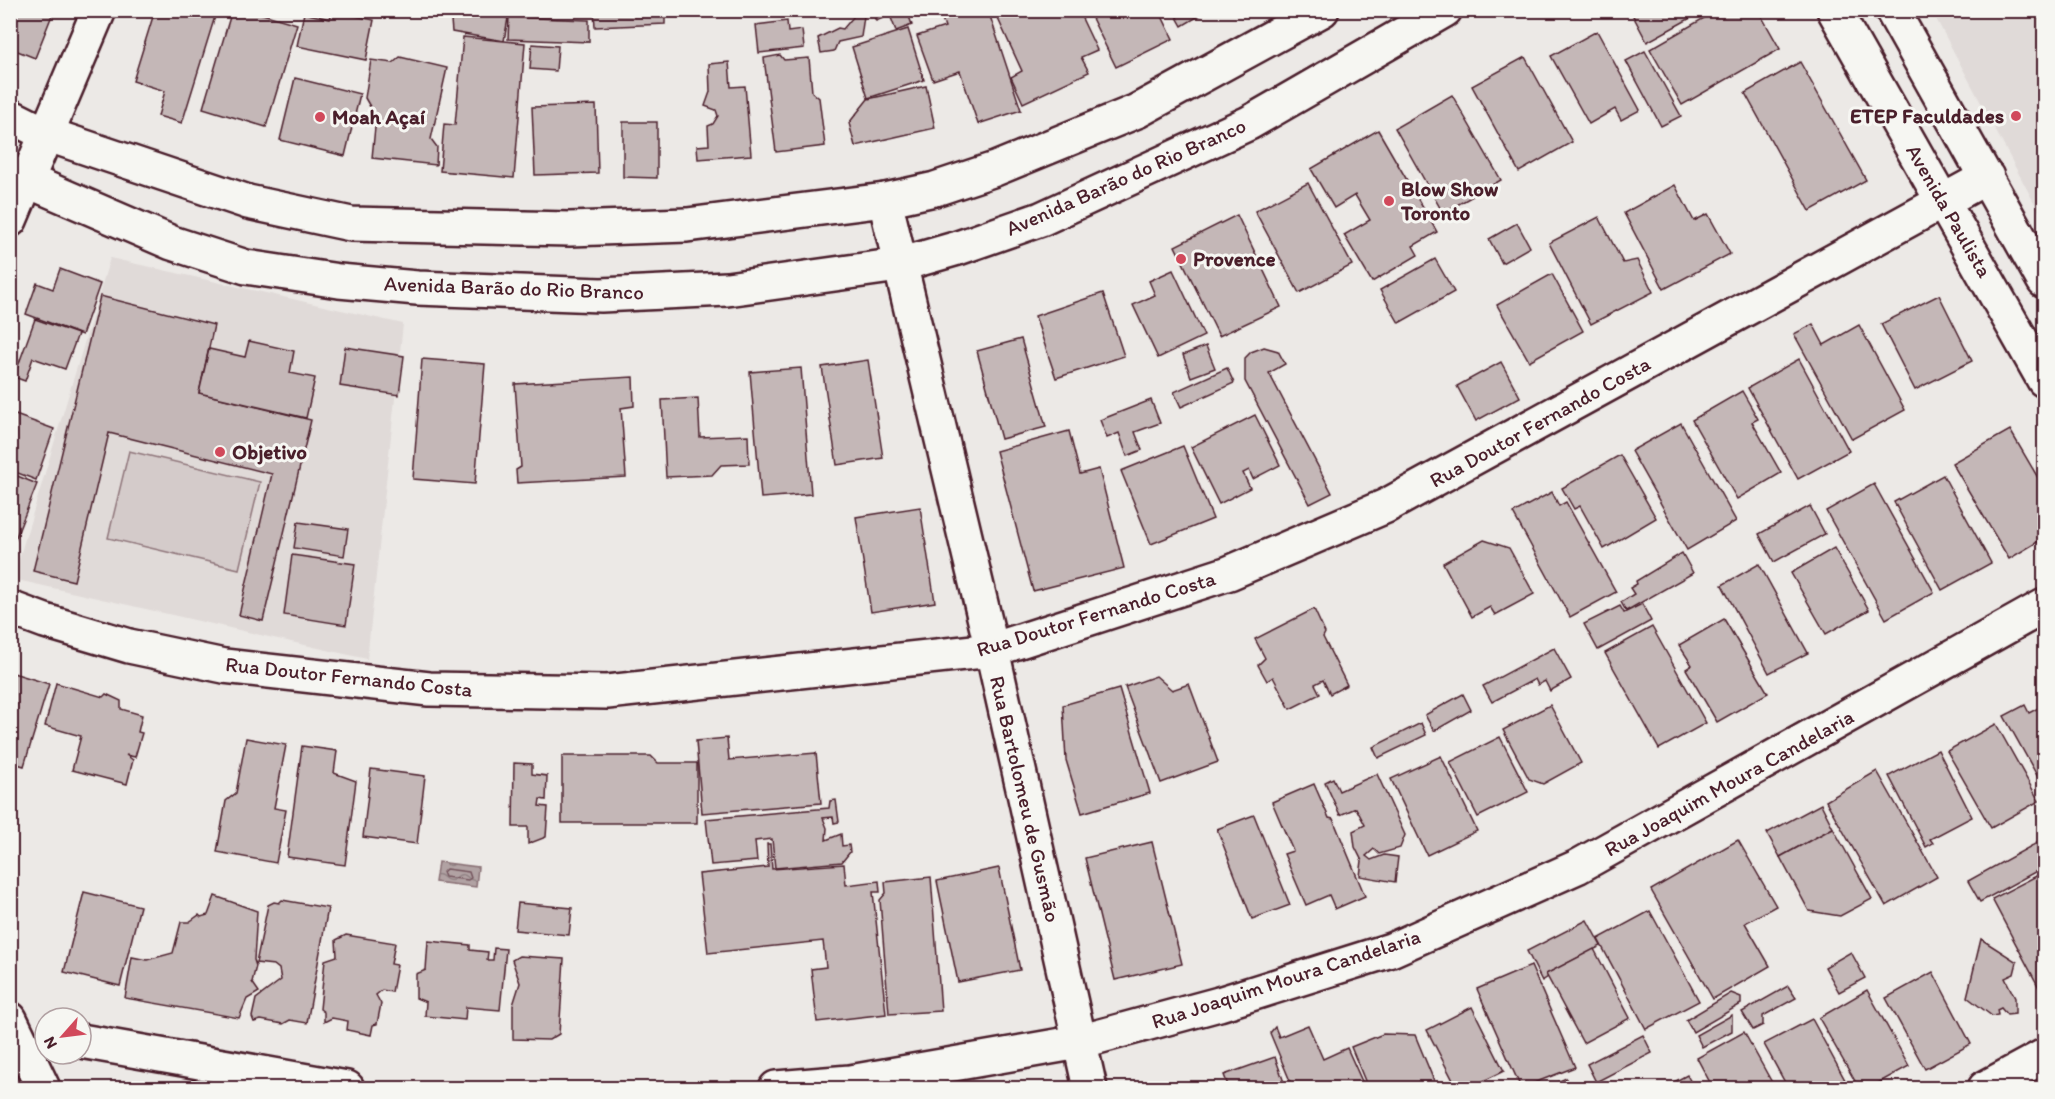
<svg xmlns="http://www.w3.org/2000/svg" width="2055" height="1099" viewBox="0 0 2055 1099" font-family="Itim,sans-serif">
  <defs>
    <pattern id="water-waves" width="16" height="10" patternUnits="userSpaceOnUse" patternTransform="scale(1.5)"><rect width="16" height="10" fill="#b1a2a3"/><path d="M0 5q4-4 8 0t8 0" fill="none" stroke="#928385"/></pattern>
  </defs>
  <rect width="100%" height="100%" fill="#ece9e6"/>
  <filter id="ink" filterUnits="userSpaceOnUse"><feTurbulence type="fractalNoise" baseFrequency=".0167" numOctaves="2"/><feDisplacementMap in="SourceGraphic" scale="12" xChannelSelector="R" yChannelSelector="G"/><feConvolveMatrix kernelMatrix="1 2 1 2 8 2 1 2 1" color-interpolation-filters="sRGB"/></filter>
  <g filter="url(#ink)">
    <g fill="#e0dad8">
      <path d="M1932,11H2044V221Z"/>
      <path d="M110,258L403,324L367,659L13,579Z"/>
    </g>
    <path fill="#d4cbca" stroke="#8f757a" stroke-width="1.5" d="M129,451L260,482L239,569L108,538Z"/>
    <path fill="url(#water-waves)" stroke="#886e73" stroke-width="1.5" d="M438,862L478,867L476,887L435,882Z"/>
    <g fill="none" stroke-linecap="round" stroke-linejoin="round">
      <path stroke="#73535b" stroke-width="1.5" d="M446,869L469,872L471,878L468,880L445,877L443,872Z"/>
    </g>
    <g fill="#c4b7b7" stroke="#4a1f2b" stroke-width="1.5">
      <path d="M10,10H54L35,58L10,48Z"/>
      <path d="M155,10H217L182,123L158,116L165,91L133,81Z"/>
      <path d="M232,10H249L297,24L266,127L203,108Z"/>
      <path d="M437,10H466L508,18L504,41L452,32L451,20L436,17Z"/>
      <path d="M594,10H665V24L595,27Z"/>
      <path d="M876,10H907L912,25L896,31L890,15L876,21L872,12Z"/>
      <path d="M939,10H988L1021,110L978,124L960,71L933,80L917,36L945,27Z"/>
      <path d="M994,10H1078L1097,50L1081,57L1089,72L1023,103L1011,77L1022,71Z"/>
      <path d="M1088,10H1159L1173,39L1116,67Z"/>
      <path d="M1173,10H1209L1182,26Z"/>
      <path d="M1630,10H1705L1647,42Z"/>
      <path d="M1718,10H1758L1780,49L1682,105L1650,49Z"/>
      <path d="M332,11L374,20L366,60L297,46L304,13L330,19Z"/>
      <path d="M854,16H864L861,37L838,42L834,51L821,53L818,38L838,28L843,29Z"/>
      <path d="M509,17L589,20V42L508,39Z"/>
      <path d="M787,21L788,32L802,30L804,48L759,53L756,25Z"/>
      <path d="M908,29L924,80L868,98L852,47Z"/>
      <path d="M1597,31L1640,110L1621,120L1615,109L1589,124L1551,56Z"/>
      <path d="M463,37L525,43L514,178L440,171L444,124L455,125Z"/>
      <path d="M532,44L558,46L556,71L530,69Z"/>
      <path d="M1645,51L1681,116L1661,126L1626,61Z"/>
      <path d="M780,55L784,60L809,58L812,92L819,98L825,146L776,152L764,58Z"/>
      <path d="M400,57L447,68L431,139L437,147L436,165L372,158L376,117L365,98L371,60L393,63Z"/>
      <path d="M1525,57L1572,142L1519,172L1472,86Z"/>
      <path d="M729,62L731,87L745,86L751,155L698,159L697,146L709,145L708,126L713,124L718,116L716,110L705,106L710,92L709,64Z"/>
      <path d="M1800,62L1866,180L1810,211L1745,93Z"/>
      <path d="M295,78L360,94L345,156L280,140Z"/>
      <path d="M926,86L935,128L855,146L849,123L868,99Z"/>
      <path d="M1452,95L1501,180L1443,213L1395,128Z"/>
      <path d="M596,105L598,173L535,175L532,107Z"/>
      <path d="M623,122H657V178L623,177Z"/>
      <path d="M1378,130L1437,232L1413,246L1418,255L1372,282L1344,235L1370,220L1355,195L1334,208L1311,169Z"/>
      <path d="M1308,183L1352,265L1299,293L1255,211Z"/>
      <path d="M1675,185L1694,221L1708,214L1730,254L1664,289L1624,213Z"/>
      <path d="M1237,215L1281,307L1219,336L1175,246Z"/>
      <path d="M1599,217L1623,263L1637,260L1653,292L1591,324L1549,243Z"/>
      <path d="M1517,223L1530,247L1502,263L1489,239Z"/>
      <path d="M1435,259L1454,292L1399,323L1380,290Z"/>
      <path d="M60,269L100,284L82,335L26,314L37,283L53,289Z"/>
      <path d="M1173,270L1204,336L1158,358L1133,305L1155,295L1149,281Z"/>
      <path d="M1552,274L1583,331L1529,361L1497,305Z"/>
      <path d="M1103,293L1124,356L1056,378L1035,316Z"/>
      <path d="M1939,295L1972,361L1915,390L1881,324Z"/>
      <path d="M100,296L214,325L199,393L311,420L263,621L239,615L272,474L109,433L74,581L33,571Z"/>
      <path d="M35,319L78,334L65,369L33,358L25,381L14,377Z"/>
      <path d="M1813,324L1824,345L1859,325L1905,410L1852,439L1794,334Z"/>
      <path d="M1021,339L1046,427L1001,439L977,351Z"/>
      <path d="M249,341L294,351L290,373L315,378L306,418L199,393L209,349L245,357Z"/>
      <path d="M1206,346L1215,368L1191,377L1183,355Z"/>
      <path d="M345,347L404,356L399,395L340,386Z"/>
      <path d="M1264,347L1278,351L1285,364L1269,373L1332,493L1310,504L1245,381V358L1251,352Z"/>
      <path d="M422,359L485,364L475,484L413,479Z"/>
      <path d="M1799,359L1849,451L1798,479L1748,388Z"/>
      <path d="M868,360L883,458L837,465L822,367Z"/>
      <path d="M1501,362L1520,397L1476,421L1457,386Z"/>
      <path d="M801,368L811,494L761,498L750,372Z"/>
      <path d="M1227,368L1234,383L1181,407L1174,392Z"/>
      <path d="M633,377L634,406L621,408L626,477L517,483L516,470L521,467L515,384Z"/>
      <path d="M1742,391L1758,419L1752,422L1781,473L1737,499L1692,420Z"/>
      <path d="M698,398L700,437L748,435L749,464L721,465L712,475L666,477L662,400Z"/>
      <path d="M1151,400L1160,423L1135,432L1142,450L1127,456L1119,433L1107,438L1100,420Z"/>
      <path d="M10,413L54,429L36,480L10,470Z"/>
      <path d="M1255,415L1280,465L1253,479L1249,470L1243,473L1250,488L1219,504L1191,447Z"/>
      <path d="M1681,423L1736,521L1687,550L1631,451Z"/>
      <path d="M2010,430L2044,488V538L2009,559L1952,463Z"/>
      <path d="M1069,431L1080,474L1099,469L1124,568L1033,591L996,451Z"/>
      <path d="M1183,446L1213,519L1151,544L1121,471Z"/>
      <path d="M1620,455L1656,518L1604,549L1580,506L1574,509L1562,488Z"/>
      <path d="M10,473L37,484L12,547L10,546Z"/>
      <path d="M1943,475L1991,563L1942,590L1894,502Z"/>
      <path d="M1874,484L1934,592L1886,619L1826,511Z"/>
      <path d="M1552,492L1559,506L1566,502L1616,592L1570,617L1513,513Z"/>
      <path d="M1810,506L1825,534L1774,562L1759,534Z"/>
      <path d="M920,507L935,602L871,612L856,517Z"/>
      <path d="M298,522L348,529L344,556L294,548Z"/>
      <path d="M1484,540L1509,548L1534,594L1495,615L1490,607L1472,617L1443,563Z"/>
      <path d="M1834,548L1869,610L1826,634L1791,573Z"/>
      <path d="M1682,553L1693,573L1626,611L1621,602L1634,594L1630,588L1637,584L1636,581Z"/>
      <path d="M292,555L355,564L346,625L284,615Z"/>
      <path d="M1759,564L1808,653L1769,673L1722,585Z"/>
      <path d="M1642,604L1651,621L1598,650L1584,624L1620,606L1624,613Z"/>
      <path d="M1314,609L1325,633L1323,637L1347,685L1330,694L1323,680L1315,684L1320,694L1290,709L1273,677L1267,681L1258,665L1265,658L1255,639Z"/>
      <path d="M1724,619L1768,693L1717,722L1686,669L1692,665L1679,645Z"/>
      <path d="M1652,627L1706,723L1659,749L1605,653Z"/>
      <path d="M1554,648L1571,679L1550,691L1545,681L1538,685L1535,679L1492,702L1483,686Z"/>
      <path d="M10,672L49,684L24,766L10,762Z"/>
      <path d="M1156,676L1172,690L1189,684L1218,762L1161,783L1125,687Z"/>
      <path d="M56,683L103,697L106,694L121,701V709L142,715L138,732L142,733L135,757L126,755L133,760L127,784L72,770L81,736L45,726Z"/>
      <path d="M1119,689L1150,793L1082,813L1066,760L1063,705Z"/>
      <path d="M1463,694L1471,710L1434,731L1425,715Z"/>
      <path d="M1550,705L1581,763L1543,784L1529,779L1503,730Z"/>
      <path d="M2025,705L2029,713L2044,705V788L2004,716Z"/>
      <path d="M1421,723L1426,735L1378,758L1373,747Z"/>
      <path d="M1996,724L2039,801L1991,828L1947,751Z"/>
      <path d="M1500,737L1528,792L1478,817L1450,762Z"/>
      <path d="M246,738L286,745L274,808L286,810L276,863L217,852L226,801L236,793Z"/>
      <path d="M727,738L729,760L816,753L821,803L702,813L696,741Z"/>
      <path d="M302,746L337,751L334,773L356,781L345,865L287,857Z"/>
      <path d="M1938,750L1972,817L1930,839L1933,843L1926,847L1889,776Z"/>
      <path d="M562,756H651L658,763H697V823H562Z"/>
      <path d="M1441,756L1477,831L1427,855L1391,779Z"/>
      <path d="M514,763L532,764V774L547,776L546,800L540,799L539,806L548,807L546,837L528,844V827H513Z"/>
      <path d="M371,769L425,776L417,844L363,837Z"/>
      <path d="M1877,771L1937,877L1886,906L1826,801Z"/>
      <path d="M1377,774L1405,835L1400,848L1379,854L1374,849L1366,856L1371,860L1384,855L1398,857L1395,882L1360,876L1362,861L1355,847L1353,831L1365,825L1356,808L1340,815L1325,782L1333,778L1339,791Z"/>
      <path d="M1314,784L1329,818L1333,819L1365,896L1335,909L1329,895L1306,905L1284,854L1293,851L1272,802Z"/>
      <path d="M836,800L839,822L834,823L833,817L823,818L827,828L826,840L841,834L842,846L849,845L850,852L842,862L775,868L772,839L755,841L757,861L711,865L706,819L829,808L830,801Z"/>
      <path d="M1821,804L1833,828L1780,857L1767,833Z"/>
      <path d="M1254,815L1290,905L1252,919L1217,829Z"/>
      <path d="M1833,828L1872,899L1840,916L1809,911L1780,857Z"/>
      <path d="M2044,839V867L1980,902L1968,881Z"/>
      <path d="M1738,840L1776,906L1745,923L1770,966L1713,999L1651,890Z"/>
      <path d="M1152,842L1182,964L1115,980L1085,858Z"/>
      <path d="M767,844H770L772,869L844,864L846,885L879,881L880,892H873L886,1014L817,1022L811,969L826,967L823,941L708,953L699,874L768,867Z"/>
      <path d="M999,868L1020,970L958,982L937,881Z"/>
      <path d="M2044,872V997L1992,899Z"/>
      <path d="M931,877L941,1011L889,1014L880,900L886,893L885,882Z"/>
      <path d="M84,892L140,906L120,986L64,972Z"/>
      <path d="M215,896L257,911L254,960L256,966L252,982L259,992L247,999L239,1018L125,998L132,957L147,960L173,953L181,922H189L199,915L201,917L208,915Z"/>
      <path d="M282,900L328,908L307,1023L290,1020L283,1024L261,1020L254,1022L252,1017L256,999L281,980L279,969L274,965L256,963L268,905L274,902L279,903Z"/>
      <path d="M518,903L572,908L569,935L515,930Z"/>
      <path d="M1650,911L1699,1001L1646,1029L1598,939Z"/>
      <path d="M1587,920L1601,946L1546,974L1548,977L1542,981L1527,951Z"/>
      <path d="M346,935L395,943L391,964L397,965L392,992L382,990L376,995L381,1004L377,1024L373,1025L371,1035L347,1030L348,1021L332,1018L324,1022V1012L320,1009L325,960L337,956L336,940Z"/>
      <path d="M1981,939L2017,962L2014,974L2005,978L2015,998V1014L2007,1015L2001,1008L1997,1010L1998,1015L1992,1016L1967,997Z"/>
      <path d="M428,941L470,945V950L488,952L487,960H493L494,948L506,949L500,1010L466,1007L465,1020L425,1016L426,1002L416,998V974L426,970Z"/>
      <path d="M1594,949L1630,1018L1583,1043L1546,974Z"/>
      <path d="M1851,952L1865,978L1839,992L1825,967Z"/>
      <path d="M519,956L564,959L559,1034L549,1040L513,1039V1005L520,983L512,960Z"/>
      <path d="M1531,966L1575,1067L1521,1088L1477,989Z"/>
      <path d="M1933,972L1971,1044L1925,1069L1886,998Z"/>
      <path d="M1788,986L1796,998L1763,1016V1025L1753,1030L1742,1012Z"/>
      <path d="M1867,990L1909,1066L1869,1088H1859L1819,1018Z"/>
      <path d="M1731,993L1741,997V1004L1693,1032L1686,1020Z"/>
      <path d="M1472,1007L1504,1071L1469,1088H1457L1427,1030Z"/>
      <path d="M1732,1015V1031L1702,1047L1696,1035Z"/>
      <path d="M1812,1019L1845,1080L1830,1088H1788L1764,1044Z"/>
      <path d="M1308,1025L1323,1059L1347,1048L1365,1088H1293L1270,1033L1275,1027L1279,1037Z"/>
      <path d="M1744,1032L1775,1088H1713L1697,1058Z"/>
      <path d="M1383,1034L1415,1035L1437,1088H1368L1351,1047Z"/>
      <path d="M1643,1035L1652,1053L1596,1082L1587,1064Z"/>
      <path d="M1275,1057L1286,1088H1229L1224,1075Z"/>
      <path d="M1687,1075L1694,1088H1663Z"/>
      <path d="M1566,1078L1565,1088H1545Z"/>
    </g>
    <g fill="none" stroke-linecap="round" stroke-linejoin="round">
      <defs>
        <g id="minor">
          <path d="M885,200L992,650L1090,1088"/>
          <path d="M10,220L99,10"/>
          <path d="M10,608L45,621L129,646L224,666L429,689L607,692L992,650L1229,573L1386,506L1987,177"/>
          <path d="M10,1019L43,1088"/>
          <path d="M81,1041L347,1088"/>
          <path d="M776,1088L850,1082L1079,1042L1219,1004L1391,950L1577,867L2044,606"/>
          <path d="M1985,1088L2044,1056"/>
        </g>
        <g id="tertiary">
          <path d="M1834,10L2044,380"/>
          <path d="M1892,10L2044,281"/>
        </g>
        <g id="secondary">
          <path d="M10,116L46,134L248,202L351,224L570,229L687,225L885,200L935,189L995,169L1137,111L1322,10"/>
          <path d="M10,173L172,243L246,267L339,281L417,288L601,295L727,289L899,265L958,248L1041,219L1249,123L1445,10"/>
        </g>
      </defs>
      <use href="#minor" stroke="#4a1f2b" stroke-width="38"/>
      <use href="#tertiary" stroke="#4a1f2b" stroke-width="38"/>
      <use href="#secondary" stroke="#4a1f2b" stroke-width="38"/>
      <use href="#minor" stroke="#f6f6f2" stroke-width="33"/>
      <use href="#tertiary" stroke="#f6f6f2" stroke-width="33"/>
      <use href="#secondary" stroke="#f6f6f2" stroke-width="33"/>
    </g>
  </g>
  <g fill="#d1495b" stroke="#f6f6f2" stroke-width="2">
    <circle cx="2016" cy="116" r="6"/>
    <circle cx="320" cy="117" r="6"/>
    <circle cx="1389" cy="201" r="6"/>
    <circle cx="1181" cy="259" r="6"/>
    <circle cx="220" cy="452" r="6"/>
  </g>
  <g text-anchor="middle" stroke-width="6" stroke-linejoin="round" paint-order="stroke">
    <g font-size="21" font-weight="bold" fill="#4a1f2b" stroke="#f6f6f2" text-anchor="start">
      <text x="2004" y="123" text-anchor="end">ETEP Faculdades</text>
      <text x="332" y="124">Moah Açaí</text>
      <text x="1401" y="196">Blow Show<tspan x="1401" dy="24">Toronto</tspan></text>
      <text x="1193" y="266">Provence</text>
      <text x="232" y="459">Objetivo</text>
    </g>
    <g font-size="21" fill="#4a1f2b" stroke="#f6f6f2">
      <text transform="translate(1126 177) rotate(-24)" y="7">Avenida Barão do Rio Branco</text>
      <text transform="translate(1949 211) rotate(60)" y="7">Avenida Paulista</text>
      <text transform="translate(514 288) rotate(2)" y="7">Avenida Barão do Rio Branco</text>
      <text transform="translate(1540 422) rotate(-29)" y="7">Rua Doutor Fernando Costa</text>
      <text transform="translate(1096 614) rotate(-17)" y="7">Rua Doutor Fernando Costa</text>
      <text transform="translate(349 677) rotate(6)" y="7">Rua Doutor Fernando Costa</text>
      <text transform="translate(1729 783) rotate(-29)" y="7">Rua Joaquim Moura Candelaria</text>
      <text transform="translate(1025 799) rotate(77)" y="7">Rua Bartolomeu de Gusmão</text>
      <text transform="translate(1286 979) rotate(-18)" y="7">Rua Joaquim Moura Candelaria</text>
    </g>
  </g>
  <rect width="2055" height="1099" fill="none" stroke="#f6f6f2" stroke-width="36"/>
  <rect x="18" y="18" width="2019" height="1063" fill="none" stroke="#4a1f2b" stroke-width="2" filter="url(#ink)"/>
  <g transform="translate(63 1036) rotate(242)"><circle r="28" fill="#f6f6f2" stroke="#b1a0a2" stroke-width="1.5"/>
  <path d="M0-4.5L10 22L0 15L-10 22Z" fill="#d1495b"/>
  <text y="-9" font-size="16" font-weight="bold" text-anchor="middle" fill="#4a1f2b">N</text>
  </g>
</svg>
